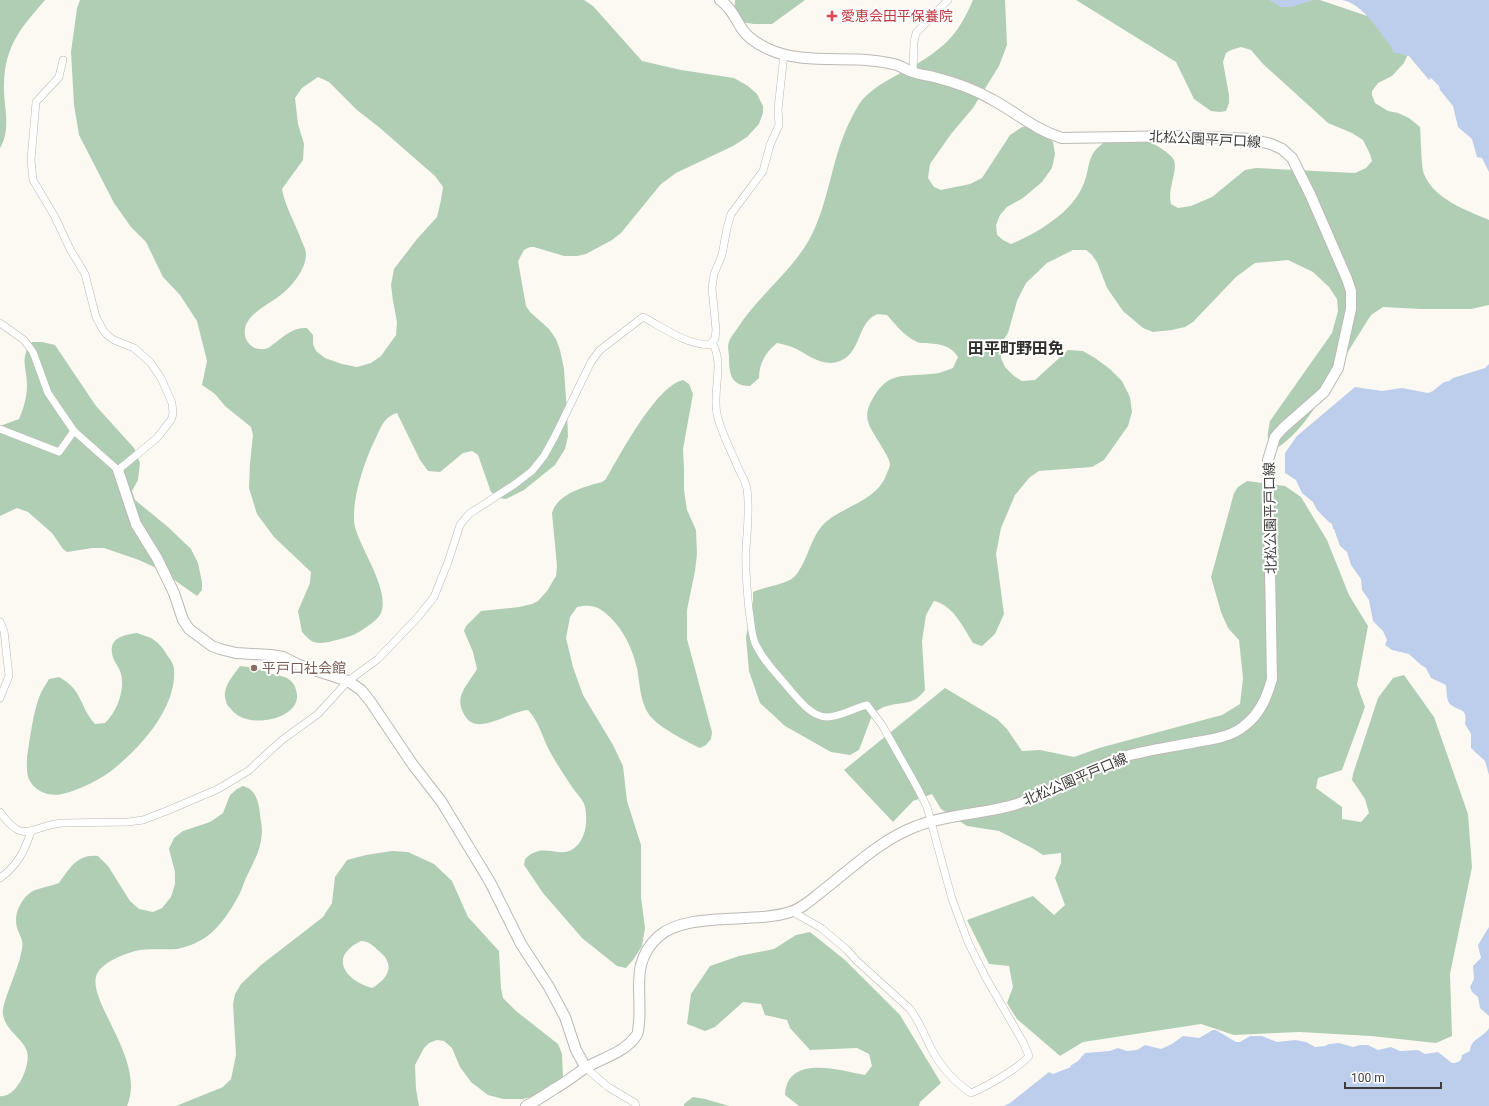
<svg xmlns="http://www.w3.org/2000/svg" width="1489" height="1106" viewBox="0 0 1489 1106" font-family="Roboto,'Noto Sans JP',sans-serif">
  <rect width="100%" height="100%" fill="#fcf9f3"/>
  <g fill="#b0ceb4" fill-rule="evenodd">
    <path d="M0,0H45C21,28 5,45 4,84C3,105 12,129 0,148Z"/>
    <path d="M80,0H584L593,6L642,61L681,70L734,78L748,86L757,94L763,106V113L759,124L747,137L733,146L676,173L661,184L621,233L612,240L586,254L577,256H564L534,247H530L524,250L518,261L526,306L530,312L549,329L556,339L560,350L564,369L567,413L568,436L565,449L555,465L524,490L506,499L498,498L491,492L478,455L472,451L463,453L440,472L428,471L420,460L397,413C383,417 380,430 374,442C364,462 350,505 355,527C361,550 390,590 381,613C378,619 373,622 368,626C361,631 353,636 344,638C335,640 323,645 314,642C310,641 305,635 302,632L298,611L310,583L311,572L274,537L257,514L249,488L250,463L253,435L251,427L225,406L215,394L202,385L207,361L197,321L180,295L163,277L146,242L131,227L114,203L79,135L74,105L71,52L77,8ZM318,77L329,82L357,110L380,128L435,176L443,187L441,200L437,217L417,239L394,269L391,285L393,301L397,322L396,335L381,356L371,363L357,367L342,364L325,358L316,351L313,344V335L307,328C294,327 285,335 275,343C273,344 270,347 268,348C257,352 247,346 245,335C242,315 269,305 282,294C293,285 306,269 306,254C306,250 304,246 302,242C296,224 285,207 282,189L303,160L304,144L298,124L295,98L302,88Z"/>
    <path d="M735,0H805L772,24H754L741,22L734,16Z"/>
    <path d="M973,0H1005L1007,45L999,66L973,108L951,134L930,164L928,178L934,187L941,190L970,184L982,178L1010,135L1022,127L1034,126L1045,133L1053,142L1055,154L1052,168L1042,182L1023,198L1007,207L1000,215L996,225L997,235L1003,240L1011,244C1038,233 1074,211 1084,183C1090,168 1087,155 1101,145C1104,142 1110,137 1114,137C1119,136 1139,137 1144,139C1151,142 1171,153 1174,160C1178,171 1167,190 1171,204L1178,208L1191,206L1212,197L1245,170L1256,168L1355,173L1366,168L1372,161L1370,154L1363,140L1352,133L1328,123L1263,64L1251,50L1241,47L1231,50L1226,53L1223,62L1229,95V103L1226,111L1220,112L1211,111L1194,99L1176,62L1076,0H1320L1385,22L1413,43L1404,63L1392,76L1378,83L1372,91V95L1375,103L1388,111L1398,113L1409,118L1420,127C1421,138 1421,166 1424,174C1434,199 1466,210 1489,220V305L1471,309H1420L1383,307L1371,315C1360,332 1349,350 1338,368C1322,396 1305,430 1277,448C1264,440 1268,435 1270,421L1332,333L1338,311L1337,299L1329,287L1313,272L1288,260L1255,263L1236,277L1193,322L1185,327L1172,330L1153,332L1143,328L1123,311L1107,288L1097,262L1091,254L1086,250H1073L1047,263L1026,283L1017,301L1008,333L1002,342L1001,358L1005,367L1014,376L1022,381L1035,380L1068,350L1083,351L1095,358L1110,369L1122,381L1130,397L1132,412L1128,426L1104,460L1092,467L1039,471L1030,477L1015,495L1001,528L996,554L1004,614L995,634L982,646L973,643C963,627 954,606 934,601L926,615L922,641L925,690C913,706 905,701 887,706C882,707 877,711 873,713L859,750L850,755L831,752L785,726L760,703L749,671L746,637L753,601V592C764,587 788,584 795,576C809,560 810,535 827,521C847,505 878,500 887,473C888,470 890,467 890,464C890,458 874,435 870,427C865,416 867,408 873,398C889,371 903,377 930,374C938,374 945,371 953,368L958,357C951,345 939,344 926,343C922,343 919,343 917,342C903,335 896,325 887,315C884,315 880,314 878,314C855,321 863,361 831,363C816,363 804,352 792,347C787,345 782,344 777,343C766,352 759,363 759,378L750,386C731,386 729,374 729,357C729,353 727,346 729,342C730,338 734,333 737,329C757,297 790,273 809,240C829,204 831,160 849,123C853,115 857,106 863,99C876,85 892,78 908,69C942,50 958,36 973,0Z"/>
    <path d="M32,342H42L55,345L96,406L134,448L140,463L138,480L132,491L135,500L168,527L191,549L198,563L202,582V590L197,596L173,579L154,567L139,560L104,548H93L67,552L63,549L52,533L28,512L17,508L0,516V426L19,419C24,408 27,396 27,385C27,368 19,358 32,342Z"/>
    <path d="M683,380L689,384L693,394L683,449L684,468V490L687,510L696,530L697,554L695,571L687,610V639L712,732L711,739L706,745L700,748C689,743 661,728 653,719C640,707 640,684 637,668C632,648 624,631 610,617C598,606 592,604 577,607L570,617L566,638L573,667L583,695L613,745L623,766L627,801L641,845V897L645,928L642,946L633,960L626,968L617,966L582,938L543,893L524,865L525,859C543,841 558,859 573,849C586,840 588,821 585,807C584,800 576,793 572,787C564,775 556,763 549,750C542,736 539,722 528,710C509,711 478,737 465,716C461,710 459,703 461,696C464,686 472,678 477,669L473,652L464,631L466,626L481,611L519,607L532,604L538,601L547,591L556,576L557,566L552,513C558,493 584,487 602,482L606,479C620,455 656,386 683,380Z"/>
    <path d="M1247,481L1285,486L1301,497L1327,540L1349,595L1368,626L1357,685L1365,707L1342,770L1318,778L1316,788L1342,807V819L1361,822L1369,813L1365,799L1352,780L1353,774L1378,698L1393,678L1404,675L1434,717L1468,814L1472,867L1450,974L1452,1036L1436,1043L1371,1036L1299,1032L1234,1035L1201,1024L1083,1042L1060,1056L1017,1019L1007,1003L1013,987L1009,966L989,964L967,920L1033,896L1054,915L1065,905L1055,878L1061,863V853L1043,855L1032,848L999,831L967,826L941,809L932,794L913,801L893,822L844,770L945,688L997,719L1007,729L1022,751L1040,750L1074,757L1099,748L1222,715L1240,704L1243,678L1239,640L1228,628L1221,612L1211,577L1234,493L1238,487Z"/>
    <path d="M137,633C141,635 147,636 151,638C158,642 164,649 167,655C170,659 174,664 174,669C177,706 143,745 116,767C102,779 80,790 62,794C50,797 36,792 30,781C26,775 27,764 27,757C30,739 33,712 40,695C42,690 46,684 49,679L59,677C83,690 79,706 95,724L105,723C117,711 125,691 121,674C120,669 116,664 114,660C106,640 120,635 137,633Z"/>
    <path d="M240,666C252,667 262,670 273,674C277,675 283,676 287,678C292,681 295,685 296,690C306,718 247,732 231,709C229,707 226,704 226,701C221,688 233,676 240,666Z"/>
    <path d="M243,786C259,790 259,808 261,821C265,843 255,859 246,878C243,884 242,890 239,895C232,908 222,924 210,934C202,941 188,947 177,949C164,950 148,948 135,951C122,955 103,962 97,974C85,1000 147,1060 127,1106H0V1096C17,1099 33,1062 26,1049C20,1036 5,1030 3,1014C1,1004 19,968 21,953C22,950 23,945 22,941C22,939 20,936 19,933C15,925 15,915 19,907C30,886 40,890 59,883C70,868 77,854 98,856L108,866L130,901L139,909L153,912L162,908L171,897L175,884V872L169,849L174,838L183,831L210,822L223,813L230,795L237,789Z"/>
    <path d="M392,851L408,852L434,864L452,881L468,917L499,951L501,988L503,998L516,1011L558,1044L562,1054L563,1077L554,1090L543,1094L523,1099H503L488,1095L471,1082L460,1067L452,1048L444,1041L437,1040L429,1043L424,1048L415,1065L416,1089L419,1106H176L223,1087L231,1079L236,1055L233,1004L235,994L241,984L261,965L323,917L332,903L335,877L347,860L366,855ZM361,941C369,941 373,946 379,951C382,954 386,957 387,961C393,972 381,983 372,988C345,980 328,957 361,941Z"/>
    <path d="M810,932L845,960L900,1015L941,1083L920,1102L919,1106H799L785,1095C787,1054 839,1070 865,1075L872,1066L869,1054L857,1048L810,1050L790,1028L787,1020L765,1015L761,1004L743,1002L715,1027L705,1031L687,1024L691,994L710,966L739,956L774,949L796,935Z"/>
    <path d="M693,1097L705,1099L729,1106H684V1104Z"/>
  </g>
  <g fill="#bcceec">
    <path d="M1269,0H1314L1291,7H1281Z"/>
    <path d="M1342,0H1489V172L1482,158L1477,157L1472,139L1458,127L1453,106L1440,90L1439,86L1431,78L1429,80L1409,56L1393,52L1392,48C1379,32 1364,4 1342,0Z"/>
    <path d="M1489,364V775L1485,761L1471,748V734L1465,724C1468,707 1459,712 1450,704C1446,700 1447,691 1446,685L1431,678L1426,668L1421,665L1409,654L1392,650L1385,645L1387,640L1383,631L1373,621L1369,600L1362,590L1361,579L1351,565L1347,552L1340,546L1334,529H1333L1332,524L1329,522L1317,510L1313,502L1302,493L1296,480L1285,473V453L1297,436L1355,387L1382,391L1402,388L1428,393L1433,391L1444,382L1449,381L1453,378L1485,368Z"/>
    <path d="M1489,927V1016L1480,1008L1478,997L1472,992L1470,987L1474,979L1473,966L1481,958L1478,945Z"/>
    <path d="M1489,1028V1106H1004L1010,1103L1049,1072L1053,1074L1071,1067L1070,1066L1078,1061L1085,1053L1110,1051L1118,1048L1127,1051L1137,1050L1145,1045L1161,1049L1172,1044L1183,1036L1199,1038L1213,1030H1216L1236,1042H1240L1250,1036H1262L1277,1042L1295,1040L1306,1042L1315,1047L1325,1046L1329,1044L1339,1043L1353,1047L1360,1045H1368L1378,1050L1391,1047L1400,1051L1418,1050L1425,1054L1438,1052L1452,1063C1458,1063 1462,1061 1462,1055L1470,1051C1471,1038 1482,1039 1489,1028Z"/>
  </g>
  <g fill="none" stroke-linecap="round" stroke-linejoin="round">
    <defs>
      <g id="street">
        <path d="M913,72L914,42L916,33L948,0"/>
        <path d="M0,323L24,340L33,352L48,393L74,431L118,470L157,438L171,420L173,414L172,403L161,378L150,362L134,348L114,340L107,335L103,330L96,317L85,274L70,249L55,217L33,180L31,160L36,102L59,77L63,60"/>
        <path d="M712,342C725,364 712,390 717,414C721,433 732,452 739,470C742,476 746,482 747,489C750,510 747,529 746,550C745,570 747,590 749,610C751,621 751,632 755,643C763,661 779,676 791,691C800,701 812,717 827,717C841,717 854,708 867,705L882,725L917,787L927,807L952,899L968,942L986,978L1023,1042L1029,1056C1019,1068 986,1087 971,1093C956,1083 941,1067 932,1050C925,1037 920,1022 910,1009L857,961L846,949L821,928L793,912"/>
        <path d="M0,429L59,452L74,431"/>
        <path d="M0,622L4,631L9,676L0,698"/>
        <path d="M0,812C24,846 30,826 62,823L128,822L143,820L169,810L218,789L248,771L282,740L318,714L348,681L378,659L418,617L434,597L448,562L460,525L469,514L515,484L532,471L544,456L555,436L591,362L600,350L643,317C664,328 685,344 709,345L715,339L716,330L712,288L714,274L722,255L727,228L731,214L763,171L770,145L779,125L778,109L784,54"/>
        <path d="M0,878C17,866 25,851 31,831"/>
        <path d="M586,1068L608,1087L635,1103L636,1106"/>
      </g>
      <g id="secondary">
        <path d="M118,470L136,524L157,558L174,593L183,620L189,629L212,646L220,649L236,653L271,655L283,657L299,665L348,681L361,690L370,701L413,765L441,801L490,882L521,944L549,987L565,1017L576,1050L586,1068"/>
        <path d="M526,1106C536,1101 545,1095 554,1089C565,1083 575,1075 585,1068C602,1058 624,1053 636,1036C639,1033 638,1028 639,1023C642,990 630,962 659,936C688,911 754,924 790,912C802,909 812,899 821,892C851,869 881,839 917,826C947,814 985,814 1017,804C1053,791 1087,769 1123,757C1147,750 1172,747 1196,742C1213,739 1231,737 1244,726C1260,714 1267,697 1272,679L1268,460L1275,437L1283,428L1324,392L1338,368L1351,309V291L1347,279L1310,194L1292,158L1282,149L1271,144L1250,139L1186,136L1062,138C1035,130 1017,113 993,100C976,90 954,82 934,77C927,75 920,75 913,72C908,71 903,67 897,65C855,53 808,67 768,49C760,45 747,37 742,29C735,18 731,8 720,0"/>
      </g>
    </defs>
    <use href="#street" stroke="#bcb9b4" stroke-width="8"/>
    <use href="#secondary" stroke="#bcb9b4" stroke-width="12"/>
    <use href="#street" stroke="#fff" stroke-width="7"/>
    <use href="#secondary" stroke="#fff" stroke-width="10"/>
  </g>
  <path fill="#e0444e" stroke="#fff" stroke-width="1.5" d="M830 10h4v4h4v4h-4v4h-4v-4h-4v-4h4z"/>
  <circle fill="#8d6e63" stroke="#fff" stroke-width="1.5" cx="254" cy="668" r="4"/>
  <g text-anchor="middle" stroke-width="4" stroke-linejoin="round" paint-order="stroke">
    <g font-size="14" fill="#be3a42" stroke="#fff" text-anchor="start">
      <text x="841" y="21">愛恵会田平保養院</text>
    </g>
    <g font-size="14" fill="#3e3d3a" stroke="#fff">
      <text transform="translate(1205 139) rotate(3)" y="5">北松公園平戸口線</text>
      <text transform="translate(1270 518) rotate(-91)" y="5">北松公園平戸口線</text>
      <text transform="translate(1075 779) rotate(-23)" y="5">北松公園平戸口線</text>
    </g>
    <g font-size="14" fill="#785e54" stroke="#fff" text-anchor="start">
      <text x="262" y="673">平戸口社会館</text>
    </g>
    <g font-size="16" font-weight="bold" fill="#312f2b" stroke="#fff">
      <text x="1016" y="354">田平町野田免</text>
    </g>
  </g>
  <path d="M1345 1082v6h96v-6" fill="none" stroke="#3e3d3a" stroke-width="2"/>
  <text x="1351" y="1082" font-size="12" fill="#3e3d3a" stroke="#ffffff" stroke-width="3" paint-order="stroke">100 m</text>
</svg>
